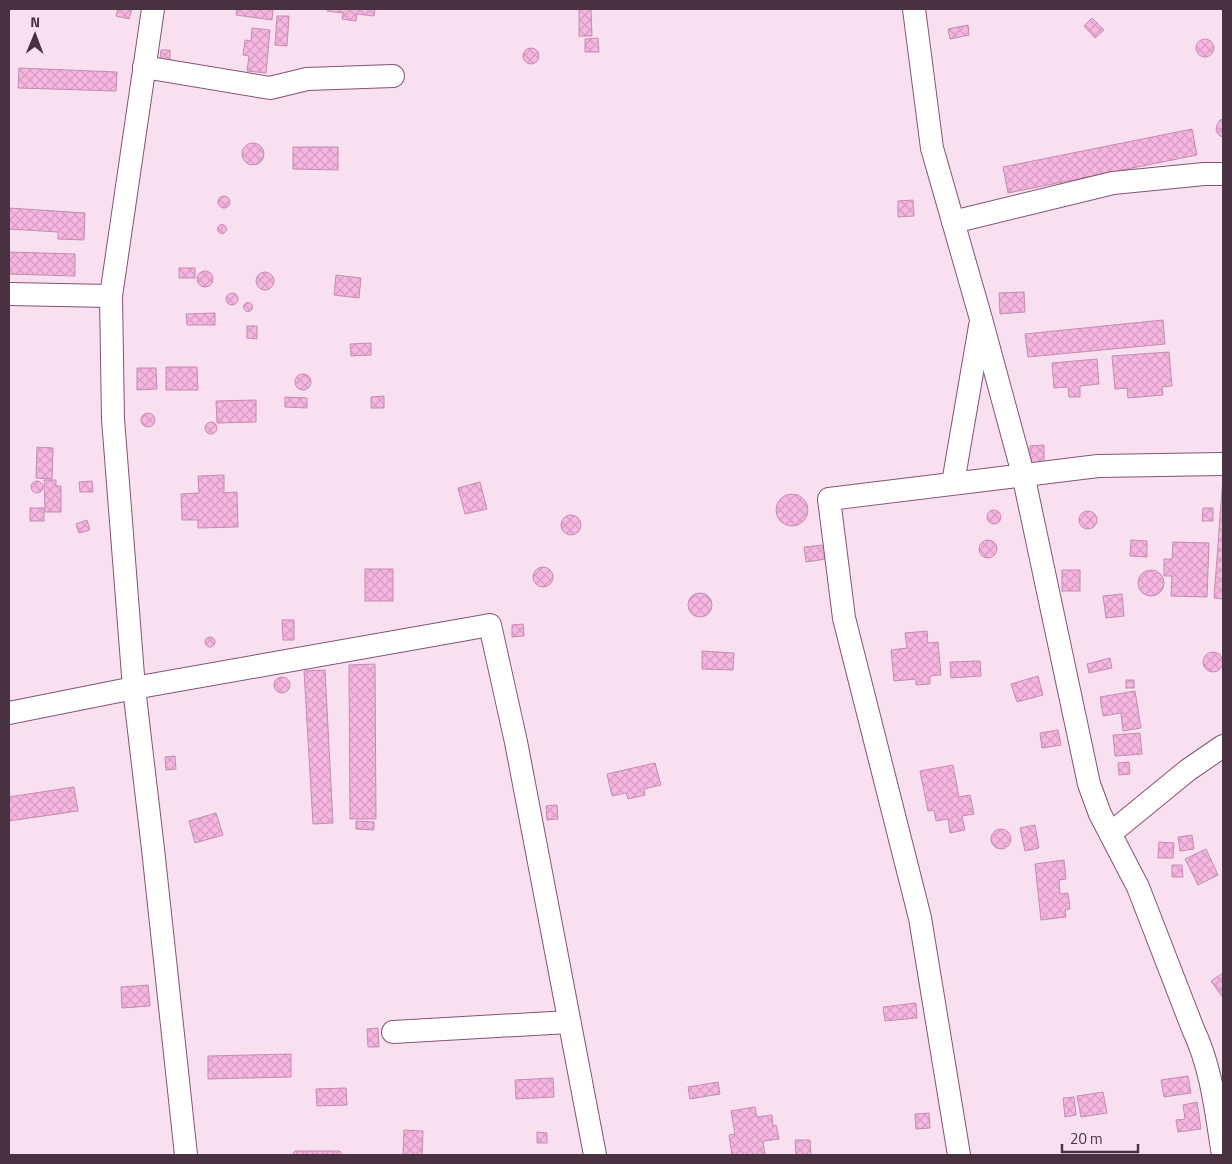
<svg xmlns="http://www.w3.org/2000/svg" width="1232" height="1164" viewBox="0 0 1232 1164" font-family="'Titillium Web',sans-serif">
  <defs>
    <pattern id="building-cross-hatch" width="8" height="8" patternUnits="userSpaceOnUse" patternTransform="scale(1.25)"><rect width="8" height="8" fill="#f6b6e0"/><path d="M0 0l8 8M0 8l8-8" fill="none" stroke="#d49dc1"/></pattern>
  </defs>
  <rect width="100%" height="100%" fill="#f9e0f0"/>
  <g fill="url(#building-cross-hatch)" stroke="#c58cb2">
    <path d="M118,9H132L129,19L116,16Z"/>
    <path d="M237,9H273L272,20L236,15Z"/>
    <path d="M328,9H375L374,16L357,14L356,21L342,19L343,13L327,11Z"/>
    <path d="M579,9H591L592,36H579Z"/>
    <path d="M277,16H289L287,46L275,45Z"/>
    <path d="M1092,18L1104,30L1095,38L1084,26Z"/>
    <path d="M968,25L969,35L950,39L948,29Z"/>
    <path d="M252,28L270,30L266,73L247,71L249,56L243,55L245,40L251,41Z"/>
    <path d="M598,38L599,52H585V39Z"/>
    <circle cx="1205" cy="48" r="9"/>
    <circle cx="531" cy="56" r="8"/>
    <path d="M161,50H170V61L160,60Z"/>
    <path d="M19,68L117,72L116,91L18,88Z"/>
    <path d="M1223,119V137L1220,136L1216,131L1217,125L1220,120Z"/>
    <path d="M1192,129L1197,155L1008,193L1003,167Z"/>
    <circle cx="253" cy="154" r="11"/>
    <path d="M293,147H338V170L293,169Z"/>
    <circle cx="224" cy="202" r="6"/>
    <path d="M913,200L914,216L898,217V201Z"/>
    <path d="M9,208L85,213L84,240L58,239V232L9,229Z"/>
    <circle cx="222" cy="229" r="4.5"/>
    <path d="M9,252L75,254V276L9,274Z"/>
    <rect x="179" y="268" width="16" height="10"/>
    <circle cx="205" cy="279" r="8"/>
    <circle cx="265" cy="281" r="9"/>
    <path d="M336,275L361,278L359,298L334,295Z"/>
    <path d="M1024,292L1025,312L1000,314L999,293Z"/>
    <circle cx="232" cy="299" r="6"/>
    <circle cx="248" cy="307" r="4.5"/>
    <path d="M215,313V325H187L186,314Z"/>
    <path d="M1163,320L1165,344L1028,357L1025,334Z"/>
    <path d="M247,326H257V339L247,338Z"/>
    <path d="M371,343V355L351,356L350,344Z"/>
    <path d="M1169,352L1172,386L1162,387L1163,395L1128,398L1127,388L1115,389L1112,356Z"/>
    <path d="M1097,359L1099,384L1080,386V397H1069L1068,387L1054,388L1052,363Z"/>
    <path d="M166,367H197L198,390H166Z"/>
    <path d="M137,368H156L157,389L137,390Z"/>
    <circle cx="303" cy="382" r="8"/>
    <path d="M384,396V408H371V397Z"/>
    <path d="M285,397L307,398V408L285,407Z"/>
    <path d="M256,400V422L217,423L216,401Z"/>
    <circle cx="148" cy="420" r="7"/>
    <circle cx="211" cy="428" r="6"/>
    <path d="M1044,445V464H1030V446Z"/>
    <path d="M37,447L53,448L52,479L36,478Z"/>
    <path d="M224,475V493L237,492L238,527L198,528V520H182L181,494L199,493L198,476Z"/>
    <path d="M1223,477V599L1214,598Z"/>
    <path d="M44,480H56V486H61V512H45Z"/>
    <circle cx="37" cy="487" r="6"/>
    <path d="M92,481L93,492H80L79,482Z"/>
    <path d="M480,482L487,509L465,514L458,488Z"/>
    <circle cx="792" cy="510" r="16"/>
    <rect x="30" y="508" width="14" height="13"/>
    <path d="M1203,508H1213V521H1202Z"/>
    <circle cx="994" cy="517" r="7"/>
    <circle cx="1088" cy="520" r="9"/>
    <circle cx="571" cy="525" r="10"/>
    <path d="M87,520L90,530L79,533L76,524Z"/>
    <circle cx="988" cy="549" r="9"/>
    <path d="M1131,540L1147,541V557L1130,556Z"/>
    <path d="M1173,542L1209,543L1207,597L1171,596L1172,576H1164V559H1172Z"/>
    <path d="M824,545L826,559L806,562L804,547Z"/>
    <circle cx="543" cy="577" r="10"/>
    <rect x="365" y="569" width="28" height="32"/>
    <rect x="1062" y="570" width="18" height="21"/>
    <circle cx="1151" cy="583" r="13"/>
    <circle cx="700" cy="605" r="12"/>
    <path d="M1122,594L1124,616L1106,618L1103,596Z"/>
    <path d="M282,620H294V640H283Z"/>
    <path d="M523,624L524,636L512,637V625Z"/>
    <path d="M927,631L928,643L938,642L941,675L930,676V684L916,685V679L894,681L891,650L907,648L905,633Z"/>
    <circle cx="210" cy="642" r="5"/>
    <path d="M702,651L734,653L733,670L702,669Z"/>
    <circle cx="1213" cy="662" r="10"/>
    <path d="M1110,658L1112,668L1089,673L1087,664Z"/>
    <path d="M980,661L981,676L951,678L950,662Z"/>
    <path d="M375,664L376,819H350L349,665Z"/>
    <path d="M325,670L333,823L313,824L304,671Z"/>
    <path d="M1038,676L1043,695L1017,702L1011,684Z"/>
    <circle cx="282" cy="685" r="8"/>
    <rect x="1126" y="680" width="8" height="8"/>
    <path d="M1135,691L1141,728L1123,731L1121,713L1103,716L1100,697Z"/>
    <path d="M1058,730L1061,745L1042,748L1040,733Z"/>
    <path d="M1140,733L1142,754L1115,756L1113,735Z"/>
    <path d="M175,756L176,769L166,770L165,757Z"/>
    <path d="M1129,762L1130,774L1119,775L1118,763Z"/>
    <path d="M655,763L661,785L644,789L645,795L628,799L626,793L612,796L607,774Z"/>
    <path d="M953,765L959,797L970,795L974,814L962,816L965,830L950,833L948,819L936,821L934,810L928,811L920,771Z"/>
    <path d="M74,787L78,811L9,821V797Z"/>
    <path d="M557,805L558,819L547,820L546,806Z"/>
    <path d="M216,813L223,835L195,843L189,821Z"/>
    <path d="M356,821L374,822V830L356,829Z"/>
    <path d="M1035,825L1039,848L1025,851L1020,828Z"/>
    <circle cx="1001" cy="839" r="10"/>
    <path d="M1192,835L1194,849L1180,851L1178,837Z"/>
    <path d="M1159,842L1174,843L1173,858H1158Z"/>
    <path d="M1206,849L1218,875L1198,885L1185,859Z"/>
    <path d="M1064,860L1066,879L1059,880L1060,894L1068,893L1070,909L1065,910L1066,917L1041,920L1035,864Z"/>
    <path d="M1172,865H1182L1183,877H1172Z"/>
    <path d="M1223,973V998L1211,981Z"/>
    <path d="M148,985L150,1006L122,1008L121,987Z"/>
    <path d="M916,1003L917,1018L885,1021L883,1007Z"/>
    <path d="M378,1028L379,1047H368L367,1029Z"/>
    <path d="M291,1054V1077L208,1079V1056Z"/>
    <path d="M1188,1076L1191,1093L1164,1097L1161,1080Z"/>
    <path d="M553,1078L554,1097L516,1099L515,1080Z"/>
    <path d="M718,1082L720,1094L690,1099L688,1087Z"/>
    <path d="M346,1088L347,1105L317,1106L316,1089Z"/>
    <path d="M1103,1092L1107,1113L1081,1117L1077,1096Z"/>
    <path d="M1074,1097L1076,1115L1065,1117L1063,1098Z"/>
    <path d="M1197,1102L1201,1129L1178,1132L1176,1120L1185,1119L1183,1105Z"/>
    <path d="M755,1107L757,1117L772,1115L773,1126L776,1125L779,1139L763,1141L765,1155H732L729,1135L735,1134L731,1111Z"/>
    <path d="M929,1113L930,1128L916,1129L915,1114Z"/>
    <path d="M404,1130L423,1131L422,1155H403Z"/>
    <path d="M537,1132L547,1133V1143H537Z"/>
    <path d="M795,1140H810L811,1155H796Z"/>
    <path d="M295,1151H338L341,1152V1155H292Z"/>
  </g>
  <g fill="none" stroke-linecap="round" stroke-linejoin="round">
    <defs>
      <g id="minor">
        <path d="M153,9L111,296L113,419L134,688L153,849L186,1155"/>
        <path d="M914,9L932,148L981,319L1023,474L1089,784L1100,814L1138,887L1193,1029C1212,1069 1216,1112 1223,1155"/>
        <path d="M144,67L270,88L307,79L393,76"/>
        <path d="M953,222L1113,183L1204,174H1223"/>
        <path d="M9,294L111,296"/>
        <path d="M953,483L980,326"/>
        <path d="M9,713L134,688L490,625L516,742L595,1155"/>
        <path d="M1111,833L1188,770L1223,746"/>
        <path d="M393,1032L569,1022"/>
        <path d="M959,1155L920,918L844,618L829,499L1098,466L1223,464"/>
      </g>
    </defs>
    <use href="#minor" stroke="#865276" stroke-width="24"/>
    <use href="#minor" stroke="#fff" stroke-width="22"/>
  </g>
  <rect width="1232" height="1164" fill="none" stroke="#483140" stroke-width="20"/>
  <g transform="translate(35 35) rotate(1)" stroke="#f9e0f0" stroke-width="4" paint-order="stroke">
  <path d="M0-4L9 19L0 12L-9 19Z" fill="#483140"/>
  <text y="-8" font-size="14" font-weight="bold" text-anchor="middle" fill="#483140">N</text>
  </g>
  <path d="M1062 1144v8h76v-8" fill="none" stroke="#483140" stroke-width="2.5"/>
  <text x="1070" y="1144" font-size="15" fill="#483140" stroke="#f9e0f0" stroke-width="4" paint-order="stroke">20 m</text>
</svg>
